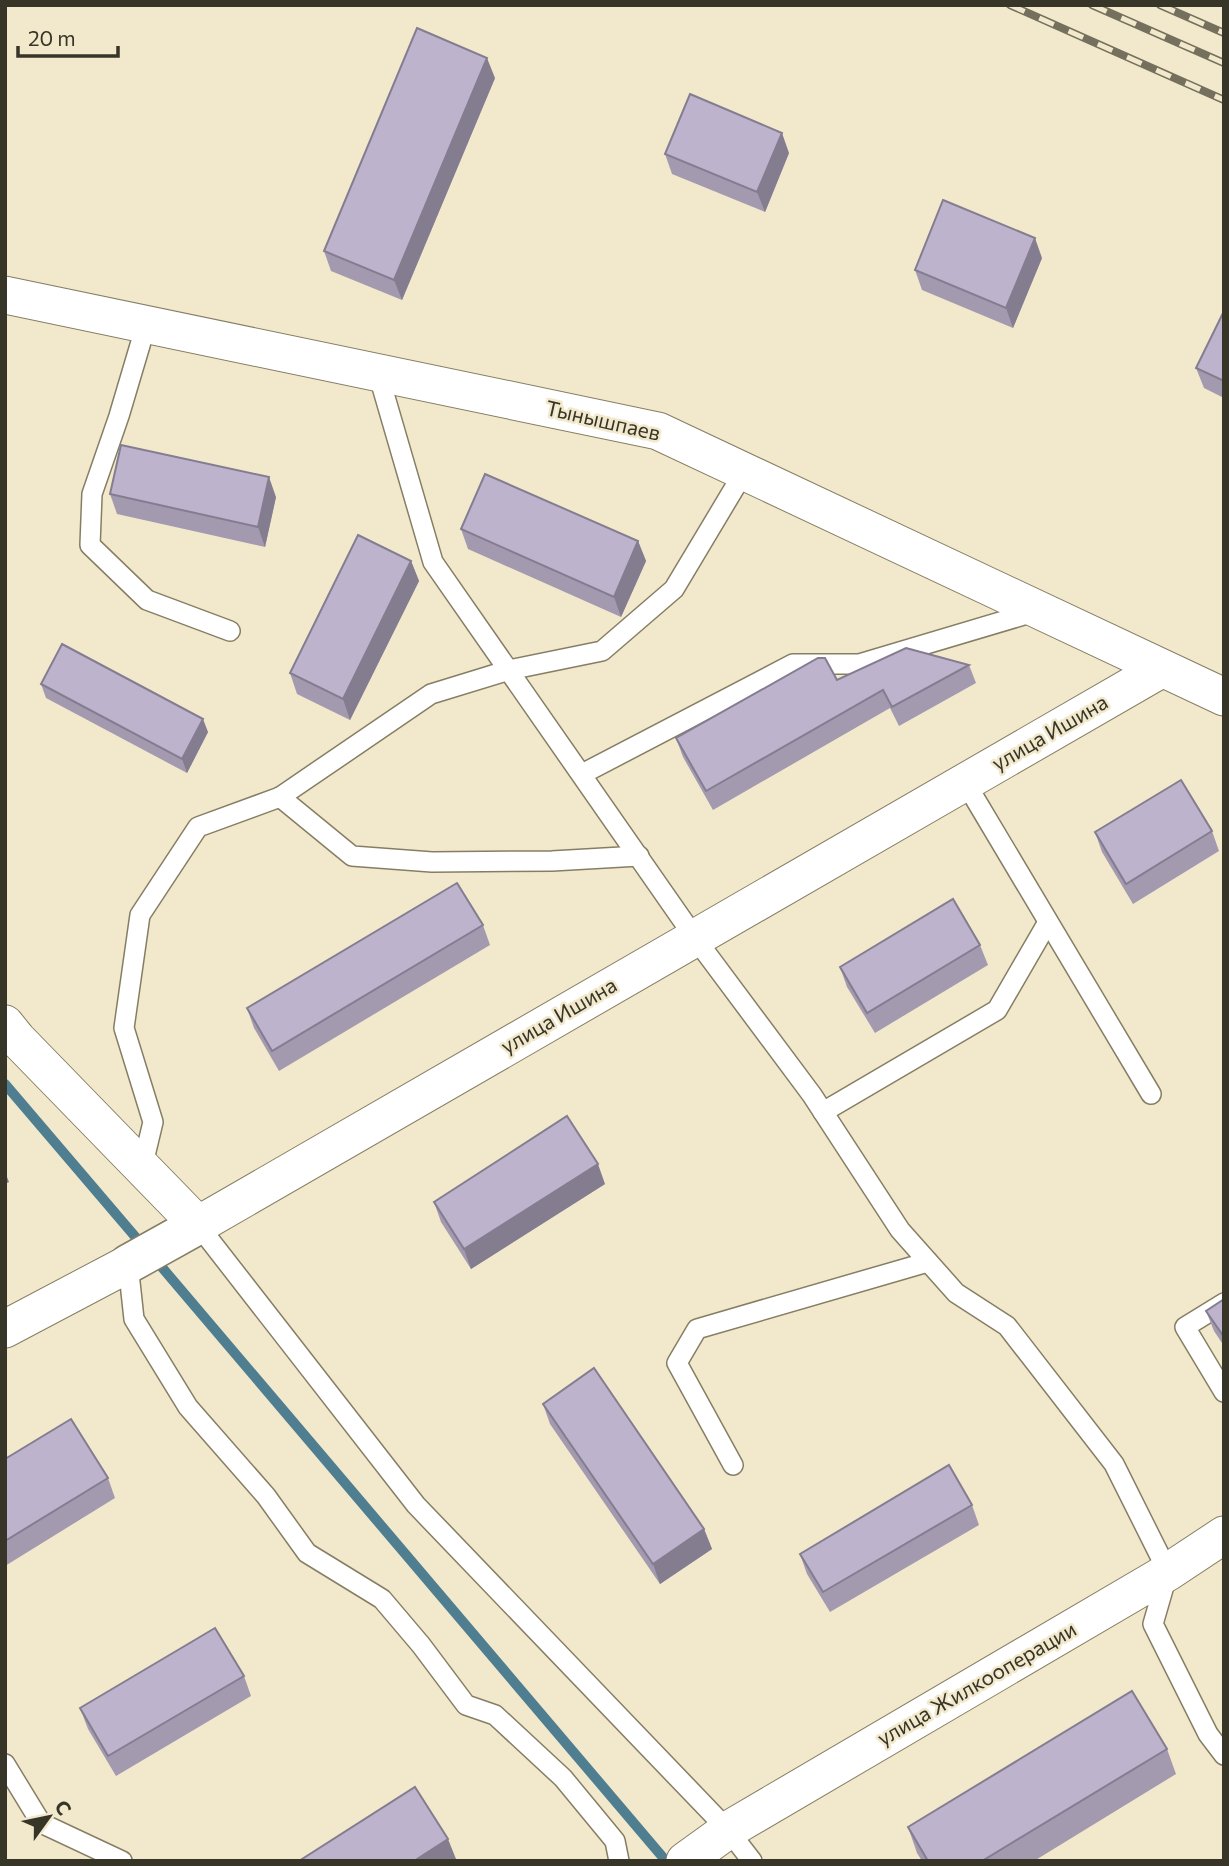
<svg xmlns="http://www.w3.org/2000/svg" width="1229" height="1866" viewBox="0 0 1229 1866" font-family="Commissioner,sans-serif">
  <rect width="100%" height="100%" fill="#f2e9cc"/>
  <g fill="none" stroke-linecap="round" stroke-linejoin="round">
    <g stroke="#4f7e90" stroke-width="10">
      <path d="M5,1084L144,1247"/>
      <path d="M154,1258L666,1861"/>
    </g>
    <defs>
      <g id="service">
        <path d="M146,325L119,416L92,494L90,545L147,600L230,631"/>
        <path d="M378,373L433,562L695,938L812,1095L900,1230L956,1293L1007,1326L1114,1464L1168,1572L1153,1624L1208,1734L1224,1755"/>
        <path d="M582,774L793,664H859L1037,611"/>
        <path d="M965,782L1151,1094"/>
        <path d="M280,797L352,856L432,862L552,861L639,856"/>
        <path d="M823,1112L997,1010L1048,922"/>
        <path d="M142,1168L153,1122L124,1028L140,915L198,827L280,797L431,694L509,670L602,651L674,589L744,472"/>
        <path d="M198,1225L416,1505L728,1830L752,1861"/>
        <path d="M128,1264L134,1319L188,1407L266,1496L307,1553L382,1599L421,1645L466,1705L495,1715L563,1778L615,1841L619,1861"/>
        <path d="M1224,1303L1185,1327L1224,1392"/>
        <path d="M733,1465L677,1363L697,1329L928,1262"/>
        <path d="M5,1764L41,1823L122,1861"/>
      </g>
      <g id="minor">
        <path d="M5,295L658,431L1224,697"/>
        <path d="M5,1024L17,1039L198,1225L1161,669"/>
        <path d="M5,1329L128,1264"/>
        <path d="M685,1861L728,1830L1168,1572L1224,1535"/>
      </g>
      <path id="tertiary" d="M128,1264L198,1225"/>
    </defs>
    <use href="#service" stroke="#867e64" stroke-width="22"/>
    <use href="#minor" stroke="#867e64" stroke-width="39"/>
    <use href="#tertiary" stroke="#867e64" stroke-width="41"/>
    <use href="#service" stroke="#fff" stroke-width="19"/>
    <use href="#minor" stroke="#fff" stroke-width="37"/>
    <use href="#tertiary" stroke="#fff" stroke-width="38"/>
    <defs>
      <g id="rail">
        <path d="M1010,5L1224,100"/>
        <path d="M1092,5L1224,63"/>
        <path d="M1160,5L1224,33"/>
      </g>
    </defs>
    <use href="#rail" stroke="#75705e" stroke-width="8"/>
    <use href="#rail" stroke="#f2e9cc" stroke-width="5" stroke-dasharray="16" stroke-linecap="butt"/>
  </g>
  <g fill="#a39ab0">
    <path d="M495,78L402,300L331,271L324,251Z"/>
    <path d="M789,153L765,212L672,174L665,154Z"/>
    <path d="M1042,258L1013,328L922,290L915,270Z"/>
    <path d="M1224,314V398L1204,388L1196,368Z"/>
    <path d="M110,494L276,497L265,547L117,514Z"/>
    <path d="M461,529L638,541L646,561L621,617L468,549Z"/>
    <path d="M411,561L419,581L350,720L297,694L290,673Z"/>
    <path d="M969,665L976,683L899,726L890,708L713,810L683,757L676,738L837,680Z"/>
    <path d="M41,684L208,732L187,773L46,698Z"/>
    <path d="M1212,831L1219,851L1133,904L1102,852L1095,832Z"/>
    <path d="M483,925L490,945L279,1071L254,1028L247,1008Z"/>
    <path d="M980,945L988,965L875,1033L847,987L840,967Z"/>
    <path d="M605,1184L471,1269L441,1222L434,1202Z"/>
    <path d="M1224,1299V1346L1214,1331L1206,1311Z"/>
    <path d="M543,1404L704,1529L712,1549L660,1584L550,1424Z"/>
    <path d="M5,1459L108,1478L115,1498L5,1566Z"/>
    <path d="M972,1505L979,1525L830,1612L807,1574L800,1554Z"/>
    <path d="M244,1676L251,1696L116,1776L88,1729L80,1708Z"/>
    <path d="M1167,1749L1176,1774L1034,1861H922L917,1853L908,1827Z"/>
  </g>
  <g fill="#847d90">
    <path d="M487,58L495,78L402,300L394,280Z"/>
    <path d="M782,133L789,153L765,212L757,192Z"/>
    <path d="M1035,238L1042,258L1013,328L1006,308Z"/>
    <path d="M269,477L276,497L265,547L258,527Z"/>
    <path d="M638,541L646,561L621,617L614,597Z"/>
    <path d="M411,561L419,581L350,720L343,699Z"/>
    <path d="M203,719L208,732L187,773L182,759Z"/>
    <path d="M598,1164L605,1184L471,1269L464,1249Z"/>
    <path d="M5,1172L9,1182L5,1184Z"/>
    <path d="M704,1529L712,1549L660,1584L653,1564Z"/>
    <path d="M448,1839L456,1859L452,1861H414Z"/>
  </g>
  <g fill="#bdb3cd" stroke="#847d90" stroke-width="2">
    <path d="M417,28L487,58L394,280L324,251Z"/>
    <path d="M690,94L782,133L757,192L665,154Z"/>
    <path d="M943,200L1035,238L1006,308L915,270Z"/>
    <path d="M1223,313L1224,314V381L1196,368Z"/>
    <path d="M121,445L269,477L258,527L110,494Z"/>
    <path d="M485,474L638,541L614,597L461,529Z"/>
    <path d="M358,535L411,561L343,699L290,673Z"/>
    <path d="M62,644L203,719L182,759L41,684Z"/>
    <path d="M906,648L969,665L892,707L883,690L706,791L676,738L818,658H825L837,680Z"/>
    <path d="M1181,780L1212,831L1126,884L1095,832Z"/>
    <path d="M457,883L483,925L272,1051L247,1008Z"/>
    <path d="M953,899L980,945L867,1013L840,967Z"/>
    <path d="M567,1116L598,1164L464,1249L434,1202Z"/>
    <path d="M1224,1299V1337L1206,1311Z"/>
    <path d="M594,1368L704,1529L653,1564L543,1404Z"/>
    <path d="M71,1419L108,1478L5,1541V1459Z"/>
    <path d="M949,1465L972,1505L823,1592L800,1554Z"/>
    <path d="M215,1628L244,1676L108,1756L80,1708Z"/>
    <path d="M1132,1691L1167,1749L982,1861H928L908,1827Z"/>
    <path d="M415,1787L448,1839L414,1861H299Z"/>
  </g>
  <g text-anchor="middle" stroke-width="5" stroke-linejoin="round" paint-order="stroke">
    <g font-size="21" fill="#373428" stroke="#f2e9cc">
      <text transform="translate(603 421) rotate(13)" y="7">Тынышпаев</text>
      <text transform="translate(1050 733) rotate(-30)" y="7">улица Ишина</text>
      <text transform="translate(559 1016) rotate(-30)" y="7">улица Ишина</text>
      <text transform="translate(977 1684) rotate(-30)" y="7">улица Жилкооперации</text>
    </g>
  </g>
  <rect width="1229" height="1866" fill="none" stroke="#373428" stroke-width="14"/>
  <g transform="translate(49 1817) rotate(57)" stroke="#f2e9cc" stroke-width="5" paint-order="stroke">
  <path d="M0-5L12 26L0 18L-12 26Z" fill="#373428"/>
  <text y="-10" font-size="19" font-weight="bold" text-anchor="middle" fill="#373428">С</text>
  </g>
  <path d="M18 46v10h100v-10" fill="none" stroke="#373428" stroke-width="3.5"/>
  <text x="28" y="46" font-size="21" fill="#373428" stroke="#f2e9cc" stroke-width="5" paint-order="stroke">20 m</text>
</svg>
